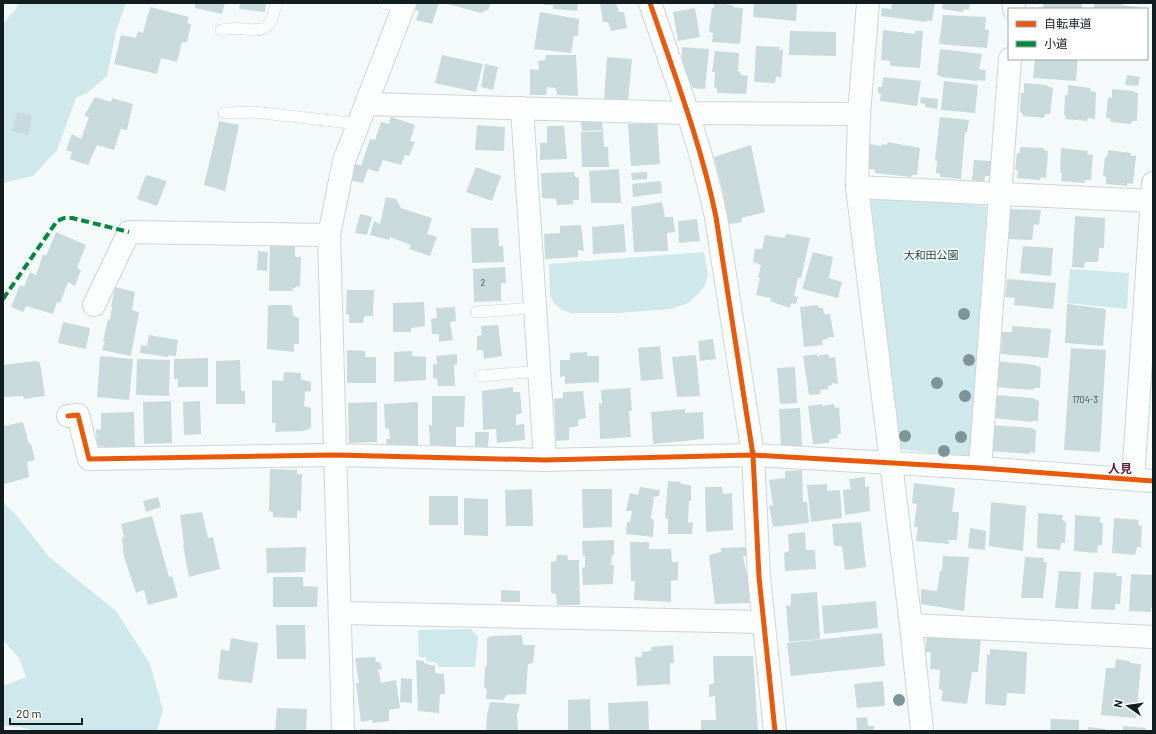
<svg xmlns="http://www.w3.org/2000/svg" width="1156" height="734" viewBox="0 0 1156 734" font-family="Barlow,'Noto Sans JP',sans-serif">
  <rect width="100%" height="100%" fill="#f4fafa"/>
  <g fill="#cee8ec">
    <path d="M19,3H126L116,31L107,76L87,93L76,98L57,150L33,176L3,183V24L15,10Z"/>
    <path d="M870,196L987,206L971,458L900,449Z"/>
    <path d="M704,252L708,275L705,285L699,293L688,303L671,309L618,313H571L562,310L554,303L550,296L549,264Z"/>
    <path d="M1070,269L1129,273L1127,309L1067,303Z"/>
    <path d="M3,502L17,516L49,557L116,611L150,664L163,710L157,731H34L20,727L3,726V684L6,685L26,677L19,658L3,640Z"/>
    <path d="M471,629L478,637L475,667H438L437,663L426,661V657H419L418,630Z"/>
  </g>
  <g fill="#c9dadc">
    <path d="M195,3H225L222,14L195,8Z"/>
    <path d="M240,3H266L265,12L239,9Z"/>
    <path d="M417,3H439L432,24L416,20L419,11L415,10Z"/>
    <path d="M444,3H490L489,9L481,13Z"/>
    <path d="M544,3H578L577,11L553,9V5H544Z"/>
    <path d="M600,3H616L619,12H624L627,28L611,31L608,22H603Z"/>
    <path d="M714,3L733,5V7L743,8L740,44L712,42L713,33L709,32L712,8H714Z"/>
    <path d="M754,3H797L796,21L753,17Z"/>
    <path d="M892,3H935L932,21L927,20V22L881,16L882,8L891,9Z"/>
    <path d="M943,3H970L969,10L964,9L963,12L942,9Z"/>
    <path d="M1043,3H1082V9H1039V7L1043,8Z"/>
    <path d="M1094,3H1122V5L1144,8V9H1094Z"/>
    <path d="M150,7L189,17L187,23L191,24L187,42H182L177,62L161,58L157,74L114,64L121,35L136,38L138,31L143,33Z"/>
    <path d="M695,8L700,37L678,41L673,12Z"/>
    <path d="M540,12L579,19L578,36H574L571,53L534,49Z"/>
    <path d="M943,15L986,17L985,29L989,30L987,48L939,44Z"/>
    <path d="M883,30L915,34V31H923L920,68L890,66V61L881,60Z"/>
    <path d="M790,31L836,32V56L789,55Z"/>
    <path d="M756,46L780,47L779,50H783L781,77H776L775,83L754,82Z"/>
    <path d="M682,47L709,49L705,89L693,88L687,78L682,74Z"/>
    <path d="M940,49L982,54L979,69L986,71L985,81L978,80L977,81L941,77V76L937,75Z"/>
    <path d="M715,51L739,53L738,71L740,72L741,75L748,76L746,94L717,93V88L714,87L715,72H712Z"/>
    <path d="M442,55L483,64L476,92L435,83Z"/>
    <path d="M546,55H576L578,96L557,95L556,88L547,87L546,95H530V69L539,70L538,61L545,60Z"/>
    <path d="M607,57L632,59L628,101H604Z"/>
    <path d="M1035,59H1078L1076,81L1033,78Z"/>
    <path d="M485,64L498,67L493,90L481,87Z"/>
    <path d="M1127,75L1140,77L1138,86L1125,85Z"/>
    <path d="M883,77L921,81L917,106L880,101L881,94L878,93V87H882Z"/>
    <path d="M944,81L978,85L975,113L941,110Z"/>
    <path d="M1024,83L1047,85V86L1053,88L1050,114H1045L1044,118L1023,116V114L1020,112L1021,93H1024Z"/>
    <path d="M1068,85L1090,88L1091,91L1096,92L1095,119L1088,118L1087,121L1065,119L1066,116L1064,115L1065,95H1068Z"/>
    <path d="M1112,89L1134,91V92L1138,93L1137,121H1132L1131,124L1110,122L1111,119L1106,118L1108,97L1112,98Z"/>
    <path d="M95,97L111,102L112,98L133,104L127,130L121,129L114,150L97,145L88,165L70,159L72,152L66,150L72,134L81,139L89,117L84,116Z"/>
    <path d="M921,97L938,99L937,109L925,107V104L920,103Z"/>
    <path d="M17,112L32,115L28,135L12,131Z"/>
    <path d="M391,117L415,125L410,141L415,142L409,156L405,155L401,165L383,160L378,172L368,169L363,183L349,180L354,163L361,166L370,139L375,140L381,122L389,124Z"/>
    <path d="M940,117L969,120L967,132H965L961,179L940,177V174L936,173L937,161L935,160Z"/>
    <path d="M219,121L239,125L225,191L204,185Z"/>
    <path d="M602,121L603,130L582,131L581,122Z"/>
    <path d="M657,122L660,164L631,166L628,124Z"/>
    <path d="M477,125L505,127L504,151L475,150Z"/>
    <path d="M547,126H564L567,159L540,160V143H547Z"/>
    <path d="M603,131L604,147H608L609,167H582L581,132Z"/>
    <path d="M888,142L920,148L917,175H912L911,177L875,173V170L865,168L869,144L882,146V144L887,145Z"/>
    <path d="M751,145L765,212L741,218L742,222L725,225L719,199L724,196L714,157Z"/>
    <path d="M1020,147L1043,148L1044,150L1048,151L1046,178L1041,177L1040,180L1017,178L1018,170H1015L1017,153H1020Z"/>
    <path d="M1061,148L1088,151L1087,154L1093,155L1091,180H1085V183L1061,181L1062,173L1060,172Z"/>
    <path d="M1108,150L1131,153V156H1136L1133,184L1127,183V186L1106,184V177L1103,176L1105,157H1107Z"/>
    <path d="M974,160L991,161V176H985L984,182L972,180Z"/>
    <path d="M476,167L501,176L492,201L466,192Z"/>
    <path d="M619,169L621,203H591L589,171Z"/>
    <path d="M574,172L575,177L579,178V200H573V204L557,205L556,199L542,198L541,173Z"/>
    <path d="M647,172V179L632,180L631,173Z"/>
    <path d="M146,175L167,181L157,206L137,199Z"/>
    <path d="M661,181L662,193L633,197L632,184Z"/>
    <path d="M386,197L396,199L401,208L432,218L427,234L437,237L430,256L409,249L411,245L390,237L389,240L370,235L374,221L380,224Z"/>
    <path d="M662,202L665,217H673L675,232L667,233L668,251L634,252L631,207Z"/>
    <path d="M1008,209L1041,210L1039,225L1034,224L1032,240L1006,239Z"/>
    <path d="M360,214L372,217L367,235L355,233Z"/>
    <path d="M1075,216L1105,218L1104,248H1099L1098,262H1085L1084,268L1072,267Z"/>
    <path d="M697,219L700,241L679,243L678,221Z"/>
    <path d="M624,224L626,252L593,254L592,227Z"/>
    <path d="M581,225L584,251L578,250V257L545,259L544,234L560,233V226Z"/>
    <path d="M471,228H498L499,246H503L504,262L472,263Z"/>
    <path d="M56,232L86,245L77,268L81,270L75,286L68,282L60,303L57,302L53,314L26,306L23,312L11,307L20,285L24,287L30,272L36,275L43,254L46,256Z"/>
    <path d="M787,234L810,238L801,278H798L794,296L798,297L796,304L791,303L790,308L770,301L771,298L756,295L760,278L758,277L761,265L753,262L755,249H762L765,235L784,238Z"/>
    <path d="M270,245L295,246V257H301L300,286L293,288L292,291H269Z"/>
    <path d="M1023,246L1053,248L1051,276L1020,273Z"/>
    <path d="M258,251L268,252L267,271L257,270Z"/>
    <path d="M813,252L833,257L829,278L842,282L838,298L802,289Z"/>
    <path d="M505,267L506,283H501V301L474,302L473,269Z"/>
    <path d="M1007,279L1056,283L1053,309L1014,305L1015,298L1005,297Z"/>
    <path d="M115,287L135,292L132,310L139,312L131,356L102,350L105,341H103L108,319L110,320L112,307H111Z"/>
    <path d="M347,290H374L373,316H364L363,323H349V315L346,314Z"/>
    <path d="M424,302L425,326L411,328V332H393V303Z"/>
    <path d="M1067,304L1106,309L1103,346L1065,343Z"/>
    <path d="M268,305H292L293,316L299,318V344H294V352L267,349Z"/>
    <path d="M818,305L819,308H823L824,314H830L834,337H828V339L822,340L823,345L804,347L800,307Z"/>
    <path d="M455,307L456,321L450,322L453,340L439,342V334H432L431,319L437,318L436,308Z"/>
    <path d="M63,322L90,328L86,349L58,343Z"/>
    <path d="M498,325L502,356L484,359L483,350H477V336L482,335L481,326Z"/>
    <path d="M1012,326L1051,329L1048,358L1001,354L1002,332H1012Z"/>
    <path d="M149,335L178,340L176,356L169,355L168,357L140,353L141,345L147,346Z"/>
    <path d="M713,339L716,359L700,361L698,341Z"/>
    <path d="M660,346L663,379L641,381L638,348Z"/>
    <path d="M1071,348L1106,350L1100,452L1064,450Z"/>
    <path d="M347,350L365,351V357H376V383H347Z"/>
    <path d="M412,351V356L426,357V380L394,382V352Z"/>
    <path d="M587,352V356H599V382L565,384V376L560,377V360H570V353Z"/>
    <path d="M457,354V364L454,365L455,386H438L437,379L433,378V364H437L436,356Z"/>
    <path d="M817,354V356L828,354L829,358L835,357L838,384L832,383V385L828,386V389L820,390L821,394L809,395L803,356Z"/>
    <path d="M696,355L700,396L677,397L672,357Z"/>
    <path d="M100,356L133,359L129,400L97,397Z"/>
    <path d="M208,358V387H178V379H174V359Z"/>
    <path d="M137,359L170,360L169,396L136,395Z"/>
    <path d="M240,360L241,391H245V404H216V361Z"/>
    <path d="M36,361L40,363L45,396L24,399L23,396L3,397V365Z"/>
    <path d="M996,361L1036,365V366L1041,367L1040,388H1034V390L994,387Z"/>
    <path d="M795,367L797,403L780,404L777,368Z"/>
    <path d="M284,372L301,373V379L311,382V391L305,392L304,406L311,408V428L304,431L275,432L276,423H272V380L283,381Z"/>
    <path d="M513,387V392H520L522,413L516,415V425L524,424L525,440L497,443L496,429L483,430L482,391Z"/>
    <path d="M630,388L632,411H629L631,437L600,439L599,403L602,404L601,390Z"/>
    <path d="M583,391L586,418L578,420V426L569,428V440L556,441L554,399L563,398V392Z"/>
    <path d="M995,395L1032,398L1039,401L1038,421H1032V422L993,418Z"/>
    <path d="M432,396H465L464,427H456V446L430,445L429,425H432Z"/>
    <path d="M171,401L172,443L144,444L143,402Z"/>
    <path d="M200,401L201,434L184,435L183,402Z"/>
    <path d="M377,402V442L349,443L348,403Z"/>
    <path d="M418,402V447L387,446L386,439H390L389,429L385,428L384,404Z"/>
    <path d="M822,404V406L834,404L835,408L839,407L841,434H837L838,438L830,439L829,443L813,444L808,406Z"/>
    <path d="M800,408L802,447H781L779,409Z"/>
    <path d="M685,409V413L703,412L704,439L653,444L651,412Z"/>
    <path d="M134,412L135,449L104,450V446L97,447L96,430L101,429V413Z"/>
    <path d="M23,422L29,444H31L35,460L27,462L29,477L5,484L3,482V426Z"/>
    <path d="M992,425L1031,428L1036,430L1035,453L1030,452V454L991,451Z"/>
    <path d="M475,432H489L488,447H475Z"/>
    <path d="M270,469L297,470V474H302L301,511H297V518L273,517V512L269,511Z"/>
    <path d="M802,470L803,502H807L809,523L773,527L769,506L773,505L769,480L785,478V471Z"/>
    <path d="M865,477V487L869,486L870,511L845,515L843,490L851,489L849,479Z"/>
    <path d="M668,481L681,482V484L691,485V501H689L688,523L693,522L692,534H668V519L665,518Z"/>
    <path d="M914,483L955,488L952,512H959L957,540H948L949,544L916,541L918,527H914L917,504L912,503Z"/>
    <path d="M827,484V491L840,490L842,518L811,522L807,485Z"/>
    <path d="M640,487L660,490L659,496L654,497L651,518L654,520L653,537L626,534L627,522H630L632,511H626L630,493L638,495Z"/>
    <path d="M705,487H722L723,494L732,493L733,530L706,532Z"/>
    <path d="M532,489L533,526H506L505,490Z"/>
    <path d="M582,489H612V527L583,528Z"/>
    <rect x="429" y="496" width="29" height="29"/>
    <path d="M158,497L161,507L146,512L143,501Z"/>
    <path d="M464,498L488,499V536L464,535Z"/>
    <path d="M991,502L1026,506L1023,551L989,546Z"/>
    <path d="M202,512L208,538L213,537L220,569L189,577L183,545L184,544L180,515Z"/>
    <path d="M1038,513L1063,515L1062,520L1066,522L1065,543H1061L1060,550L1037,548Z"/>
    <path d="M1075,515L1100,517V522L1103,524L1102,545H1098L1097,553L1074,551Z"/>
    <path d="M152,516L169,577L172,576L178,597L148,605L144,590L136,593L124,557L122,538L124,537L121,524Z"/>
    <path d="M1114,518L1139,520L1138,525L1142,526L1141,547H1137L1135,555L1112,553Z"/>
    <path d="M861,522L866,567L845,570L842,546H834L832,524Z"/>
    <path d="M970,528L986,531L985,550L968,548Z"/>
    <path d="M805,532L806,550H815L816,569L785,571L784,553L789,551L788,534Z"/>
    <path d="M614,540V555H612L611,565H614L613,584L583,585L582,568L585,567V556H583L582,541Z"/>
    <path d="M630,542H649V549H671L672,562H678V580L671,581V602L634,600L635,581H631Z"/>
    <path d="M306,547L305,572L267,573L266,548Z"/>
    <path d="M753,547L754,555L743,556L747,575L753,576V603L715,604L709,555L721,552V548Z"/>
    <path d="M557,555H567L568,560H579L580,605H557L556,594L551,593V562L556,561Z"/>
    <path d="M943,556L969,557L964,611L921,604V589L937,591L940,571H942Z"/>
    <path d="M1025,557L1044,558L1043,561L1047,563L1043,598H1021Z"/>
    <path d="M1059,571L1081,572L1078,609L1055,608Z"/>
    <path d="M1094,572L1116,573V576H1122L1120,604H1115V610L1091,609Z"/>
    <path d="M1131,574L1153,575V608H1151V612L1129,611Z"/>
    <path d="M273,577H303V586L318,587L317,607H273Z"/>
    <path d="M501,590L520,591V602H501Z"/>
    <path d="M817,592L820,639L789,642L786,606L791,605V594Z"/>
    <path d="M876,601L878,628L824,634L822,606Z"/>
    <path d="M276,625H305L306,659H277Z"/>
    <path d="M882,633L885,666L791,676L787,643Z"/>
    <path d="M927,634L958,638L959,635L981,637L978,672H972L967,704L941,701L943,691L939,689L940,670L930,669L931,652H925Z"/>
    <path d="M522,635L523,645H535L533,663L528,664L526,694L506,695L504,700L486,699L487,691L484,686L485,667L487,665V638L493,636Z"/>
    <path d="M231,638L258,643L252,683L218,679L221,649L229,651Z"/>
    <path d="M673,645L674,663H670V684L637,686L635,657H642V652L651,651V647Z"/>
    <path d="M990,649L1027,652L1025,694L1007,693L1006,706L985,704L987,654L990,655Z"/>
    <path d="M713,656H753L758,731H701V720H716L715,696L709,697V685L714,683Z"/>
    <path d="M375,657L376,662H380L382,670L378,669L381,683L396,680L400,708L389,710V721L373,723L372,720L361,722L356,683H359L355,658Z"/>
    <path d="M1116,659L1129,661L1130,663L1141,664L1136,718L1101,715L1106,668H1115Z"/>
    <path d="M416,660L424,661V663L435,666V673L444,674L445,694H440L439,713L418,711Z"/>
    <path d="M401,678L412,679V703L400,702Z"/>
    <path d="M883,681L885,706L857,708L854,684Z"/>
    <path d="M590,699L591,731H568V700Z"/>
    <path d="M648,701L649,731H609L608,703Z"/>
    <path d="M490,702L520,704L517,714L518,731H486L487,715Z"/>
    <path d="M277,708L307,709L306,731H275Z"/>
    <path d="M867,717L868,726H874V731H853L857,729L856,718Z"/>
    <path d="M1051,719L1079,720V731H1050Z"/>
    <path d="M1123,726L1146,728V730L1149,731H1123Z"/>
    <path d="M1088,727L1105,729V731H1088Z"/>
    <path d="M360,729L404,730V731H360Z"/>
  </g>
  <g fill="none" stroke-linecap="round" stroke-linejoin="round">
    <defs>
      <g id="lane">
        <path d="M384,3L404,7"/>
        <path d="M221,30C250,22 269,47 276,3"/>
        <path d="M224,113L254,112L359,124"/>
        <path d="M476,312L535,308"/>
        <path d="M480,376L540,371"/>
      </g>
      <g id="street">
        <path d="M650,3C674,73 701,144 716,217L753,455L759,577L775,731"/>
        <path d="M868,3L859,114L857,187L911,625L922,731"/>
        <path d="M1014,9V3"/>
        <path d="M367,104L687,113L859,114"/>
        <path d="M522,108L545,460"/>
        <path d="M857,187L1152,201"/>
        <path d="M94,305L129,232L329,235"/>
        <path d="M68,416L78,415L89,459L335,455L545,460L753,455L980,468L1153,481"/>
        <path d="M980,468L1010,59"/>
        <path d="M1133,479L1153,183"/>
        <path d="M340,613L763,622"/>
        <path d="M911,625L1153,637"/>
        <path d="M343,731L329,235L344,161L405,3"/>
      </g>
    </defs>
    <use href="#lane" stroke="#cdd6d6" stroke-width="12"/>
    <use href="#street" stroke="#cdd6d6" stroke-width="24"/>
    <use href="#lane" stroke="#fdfefe" stroke-width="11"/>
    <use href="#street" stroke="#fdfefe" stroke-width="22"/>
    <path stroke="#00873e" stroke-width="4" stroke-dasharray="8 4" stroke-linecap="butt" d="M3,299L57,221L64,218H72L129,232"/>
    <defs>
      <g id="cycleway">
        <path d="M650,3C674,73 701,144 716,217L753,455L759,577L775,731"/>
        <path d="M68,416L78,415L89,459L335,455L545,460L753,455L980,468L1153,481"/>
      </g>
    </defs>
    <use href="#cycleway" stroke="#fff" stroke-width="8"/>
    <use href="#cycleway" stroke="#e8590c" stroke-width="5"/>
  </g>
  <g fill="#7e9598">
    <circle cx="964" cy="314" r="6"/>
    <circle cx="969" cy="360" r="6"/>
    <circle cx="937" cy="383" r="6"/>
    <circle cx="965" cy="396" r="6"/>
    <circle cx="905" cy="436" r="6"/>
    <circle cx="961" cy="437" r="6"/>
    <circle cx="944" cy="451" r="6"/>
    <circle cx="899" cy="700" r="6"/>
  </g>
  <g text-anchor="middle" stroke-width="3" stroke-linejoin="round" paint-order="stroke">
    <g font-size="9" fill="#404c4e">
      <text x="483" y="286">2</text>
      <text x="1085" y="403">1704-3</text>
    </g>
    <g font-size="11" fill="#1d4247" stroke="#fff">
      <text x="931" y="259">大和田公園</text>
    </g>
    <g font-size="12" font-weight="bold" fill="#5f1d37" stroke="#fff">
      <text x="1120" y="473">人見</text>
    </g>
  </g>
  <rect width="1156" height="734" fill="none" stroke="#121d1f" stroke-width="8"/>
  <rect x="1008" y="8" width="140" height="52" fill="#ffffff" stroke="#a0a5a5"/>
  <rect x="1016" y="21" width="20" height="6" fill="#e8590c" stroke="#a0a5a5"/>
  <text x="1044" y="28" font-size="12" fill="#121d1f">自転車道</text>
  <rect x="1016" y="41" width="20" height="6" fill="#00873e" stroke="#a0a5a5"/>
  <text x="1044" y="48" font-size="12" fill="#121d1f">小道</text>
  <g transform="translate(1128 706) rotate(283)" stroke="#ffffff" stroke-width="3" paint-order="stroke">
  <path d="M0-3L7 15L0 10L-7 15Z" fill="#121d1f"/>
  <text y="-6" font-size="11" font-weight="bold" text-anchor="middle" fill="#121d1f">N</text>
  </g>
  <path d="M10 718v6h72v-6" fill="none" stroke="#121d1f" stroke-width="2"/>
  <text x="16" y="718" font-size="12" fill="#121d1f" stroke="#ffffff" stroke-width="3" paint-order="stroke">20 m</text>
</svg>
